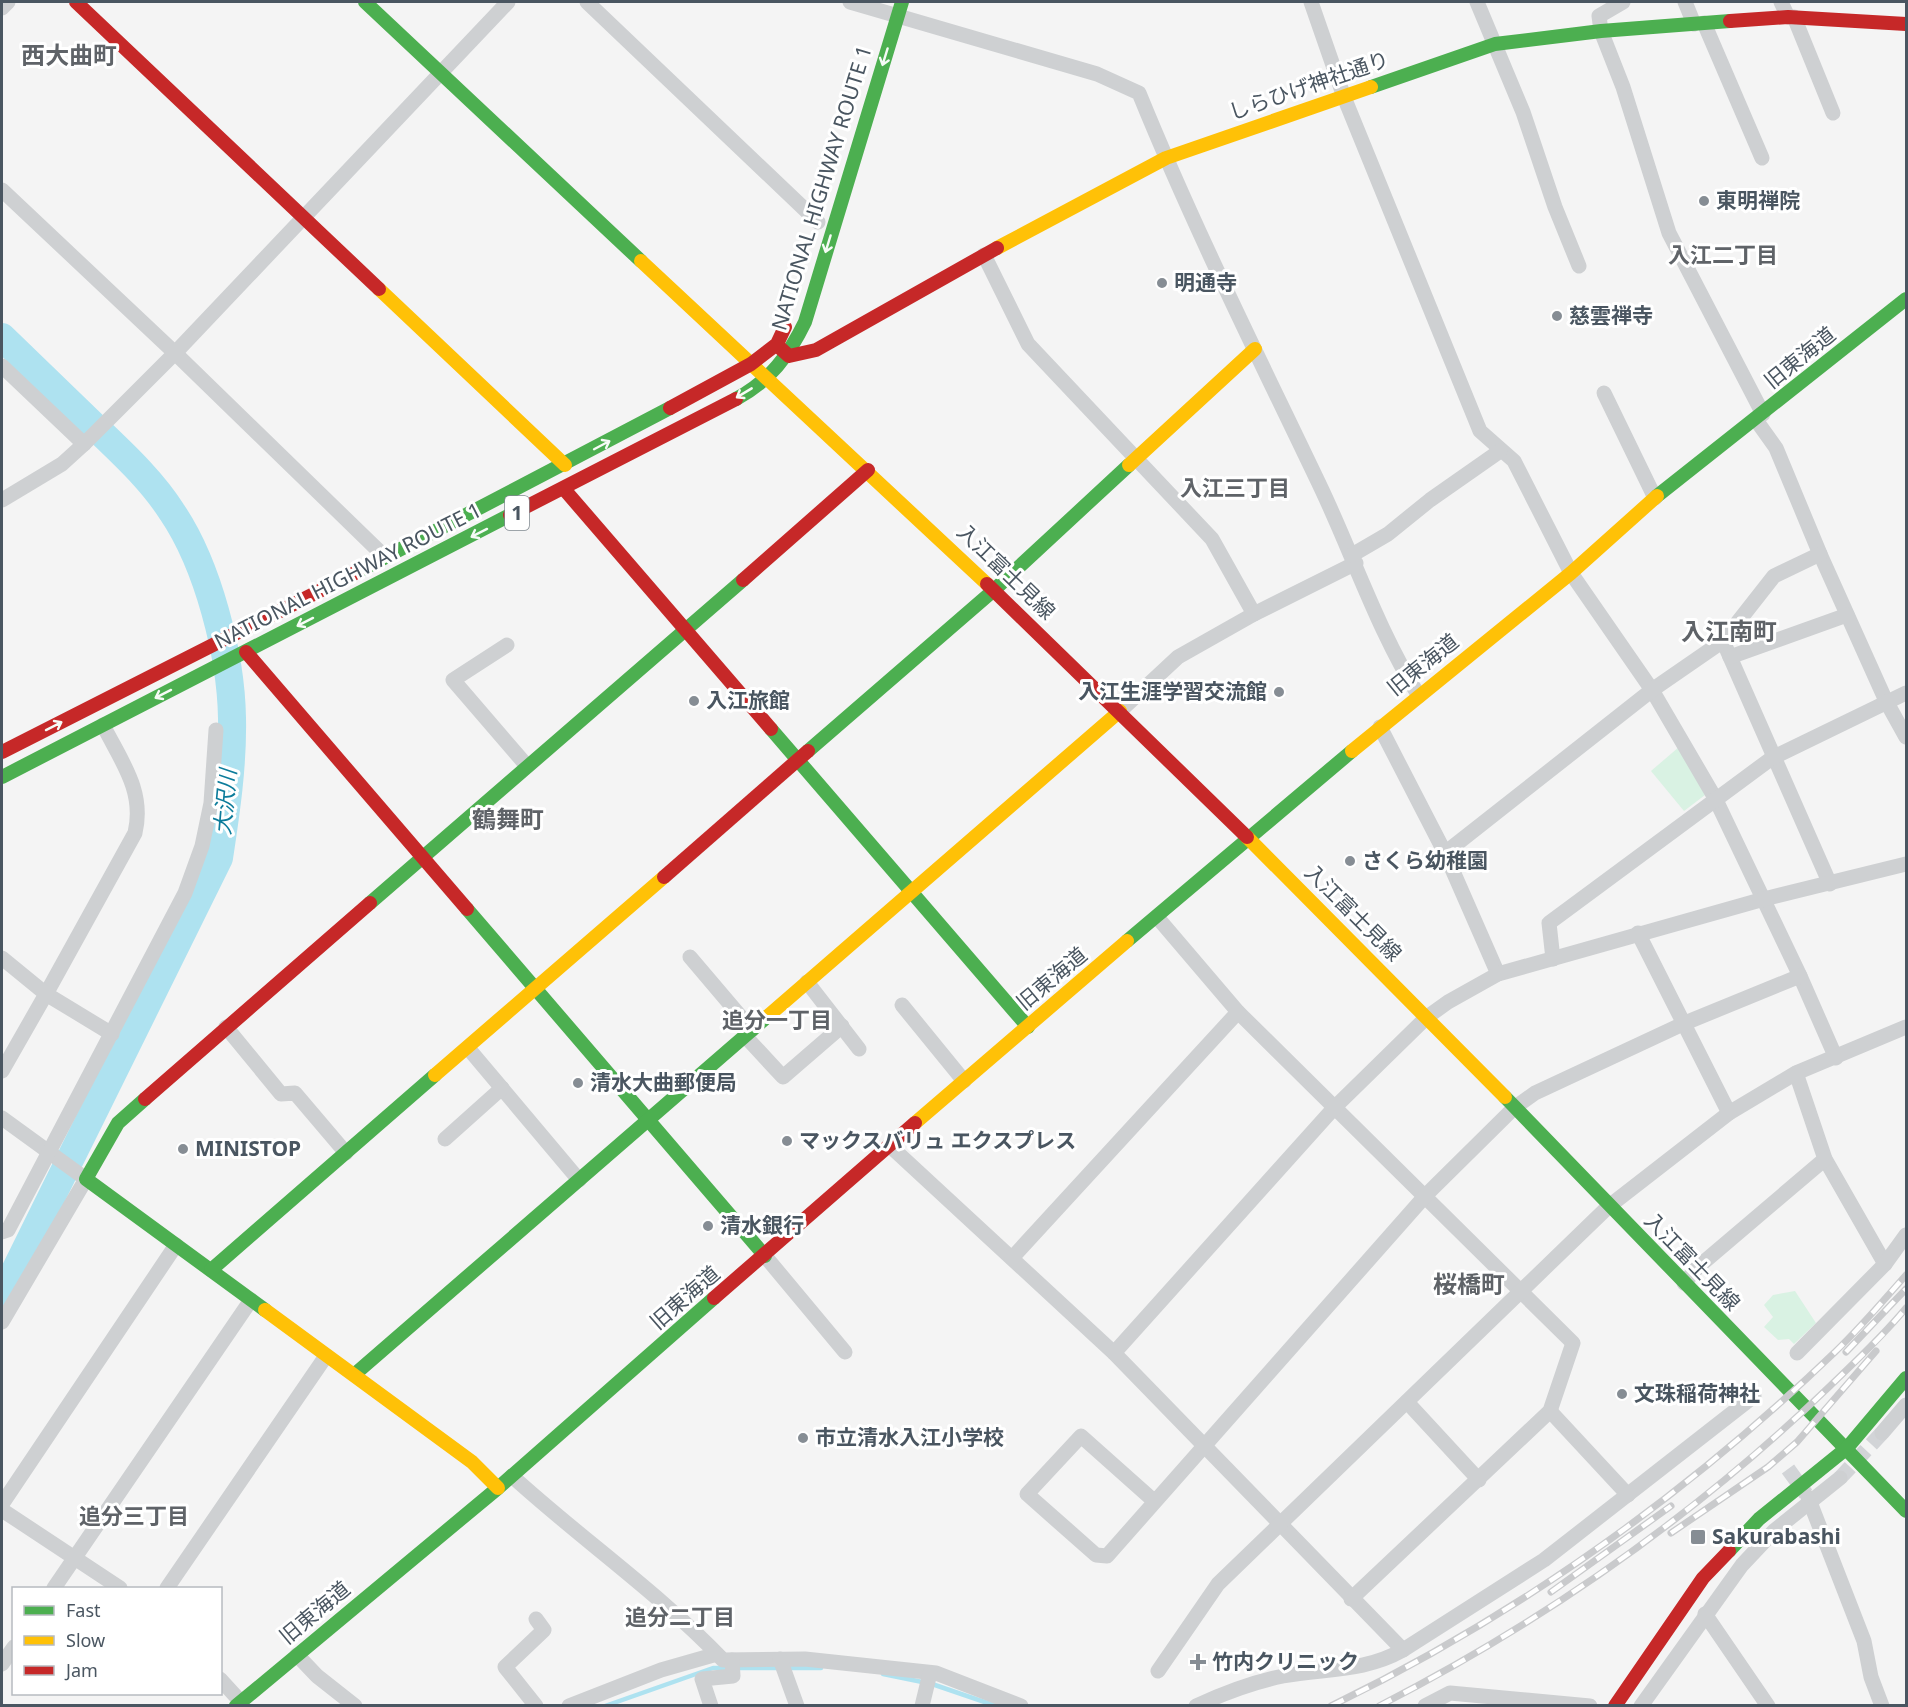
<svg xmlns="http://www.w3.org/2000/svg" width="1908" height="1707" viewBox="0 0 1908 1707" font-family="'Noto Sans','Noto Sans JP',sans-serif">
  <rect width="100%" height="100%" fill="#f4f4f4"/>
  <g fill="#d9f2e3">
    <path d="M1679,747L1705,795L1684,811L1651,771Z"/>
    <path d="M1795,1291L1816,1323L1794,1344L1789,1339L1778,1340L1764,1327L1773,1317L1764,1305L1773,1295Z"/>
  </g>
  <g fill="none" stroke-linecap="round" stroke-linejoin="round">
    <g stroke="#aee2f0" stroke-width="4.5">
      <path d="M788,1668H821"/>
      <path d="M883,1674L932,1684L996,1706"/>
      <path d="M605,1706L713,1668H779"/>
    </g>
    <path stroke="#aee2f0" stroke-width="28" d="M2,337C32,366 62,395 93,425C121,452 151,479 172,512C208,565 231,655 232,718C233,765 226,812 219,858L2,1297"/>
    <g stroke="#d2d4d7" stroke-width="15" stroke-dasharray="15 8" stroke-linecap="butt">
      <path d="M1788,1469L1806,1494"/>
      <path d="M1840,1478L1882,1433"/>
    </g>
    <g stroke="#ced0d2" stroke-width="15">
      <path d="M587,2L818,222"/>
      <path d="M850,2L1097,74L1139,93C1194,228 1259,358 1322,490C1354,558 1379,633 1419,696"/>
      <path d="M1311,2L1344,97L1480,431L1514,461L1571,573L1652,690L1715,798L1800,976L1836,1058"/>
      <path d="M1477,2L1523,112L1555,207L1579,266"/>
      <path d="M1623,2L1599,16L1601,31L1623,87L1669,233L1763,414"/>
      <path d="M1685,2L1694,24"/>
      <path d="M1781,2L1788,17"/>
      <path d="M2,8L8,2"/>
      <path d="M1794,17L1833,113"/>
      <path d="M1704,23L1762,158"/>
      <path d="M2,190L175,353L385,557"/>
      <path d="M984,255L1028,344L1212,539L1254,614L1356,563"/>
      <path d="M2,366L84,444"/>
      <path d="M1604,393L1655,498"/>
      <path d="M1756,420L1776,448L1820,554L1886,701L1906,737"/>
      <path d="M2,500L62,464L84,444L175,353L508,2"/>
      <path d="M1352,555L1388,534L1430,500L1500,451"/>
      <path d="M1723,641L1830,884"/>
      <path d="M507,645L453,680L527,766"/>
      <path d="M1730,657L1847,615"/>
      <path d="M1120,711L1178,657L1254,614"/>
      <path d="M103,725C121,761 145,791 135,833L46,994L112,1034"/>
      <path d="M1380,727L1445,853L1498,974"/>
      <path d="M1445,853L1652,690L1723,641L1774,576L1820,554"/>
      <path d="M1157,917L1238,1012L1573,1343L1550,1411L1351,1599"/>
      <path d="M1638,933L1729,1113"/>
      <path d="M690,957L752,1030"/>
      <path d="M2,958L46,994L2,1071"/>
      <path d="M1553,959L1549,923L1772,758L1906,693"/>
      <path d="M807,982L859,1049"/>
      <path d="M902,1005L964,1081"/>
      <path d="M226,1027L281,1094L295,1093L346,1153"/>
      <path d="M745,1036L783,1077L842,1026"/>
      <path d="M468,1048L579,1180"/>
      <path d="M1796,1073L1825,1159L1885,1264"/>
      <path d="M2,1118L86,1179L2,1322"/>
      <path d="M445,1139L502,1088"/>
      <path d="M889,1145L1114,1353L1403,1650"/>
      <path d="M2,1232L8,1230L185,893L202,846L211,803L216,730"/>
      <path d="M765,1256L845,1352"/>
      <path d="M1012,1258L1238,1012"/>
      <path d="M1684,1283L1698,1267L1825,1159"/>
      <path d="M1114,1353L1334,1108L1427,1017L1448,1002L1498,974L1764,899L1906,864"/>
      <path d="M1797,1353L1885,1264L1906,1235"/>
      <path d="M1407,1402L1479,1480"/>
      <path d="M1550,1411L1628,1495"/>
      <path d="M1882,1433L1906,1405"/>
      <path d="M512,1476C581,1539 658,1592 723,1660L805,1659L936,1673L1021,1706"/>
      <path d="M1808,1497L1864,1641L1871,1677L1882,1706"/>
      <path d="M1154,1501L1081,1436L1027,1494L1096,1555L1107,1556L1426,1195L1514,1108L1535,1093L1685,1023L1800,976"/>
      <path d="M2,1504L176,1245"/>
      <path d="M2,1510L120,1588"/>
      <path d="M54,1588L251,1300"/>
      <path d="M167,1588L326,1356"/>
      <path d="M1705,1614L1768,1706"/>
      <path d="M297,1655L317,1676L355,1706"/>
      <path d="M780,1659L797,1706"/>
      <path d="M2,1664L14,1647"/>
      <path d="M1158,1671L1218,1584L1608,1207L1729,1113L1796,1073L1906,1027"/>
      <path d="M220,1679L241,1702"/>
      <path d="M536,1706L505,1667L544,1630L536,1619"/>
      <path d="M569,1706L661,1670L717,1654"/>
      <path d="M711,1706L702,1679L733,1676L732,1660"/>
      <path d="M922,1706L930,1673"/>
      <path d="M1196,1706C1224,1693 1253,1682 1283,1676C1326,1668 1364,1672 1403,1650L1544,1560L1754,1396"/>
      <path d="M1425,1706L1450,1693L1590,1706"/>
      <path d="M1641,1706L1742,1565L1775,1530L1840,1478"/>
    </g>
    <g stroke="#4caf50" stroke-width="14">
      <path d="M365,2L641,261"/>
      <path d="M1371,87L1495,44L1601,31L1730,21"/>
      <path d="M736,399C770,381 789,355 805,322L902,2"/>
      <path d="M1657,496L1906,299"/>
      <path d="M357,572L670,408"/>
      <path d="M771,729L1028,1027"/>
      <path d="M808,751L994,590L1129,465"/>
      <path d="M2,777L510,515"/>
      <path d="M370,903L743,580"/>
      <path d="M467,909L765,1256"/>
      <path d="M1127,941L1352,751"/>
      <path d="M1505,1097L1906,1511"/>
      <path d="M145,1099L118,1123L86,1179L265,1310"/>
      <path d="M211,1270L435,1075"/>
      <path d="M355,1374L768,1016"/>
      <path d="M1729,1551L1759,1519L1847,1448L1906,1378"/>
      <path d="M236,1706L498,1488L714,1298"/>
    </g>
    <g stroke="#ffc107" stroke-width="14">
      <path d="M997,248L1166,158L1371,87"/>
      <path d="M641,261L987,584"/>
      <path d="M379,289L565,465"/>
      <path d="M1129,465L1255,349"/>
      <path d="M1352,751L1571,573L1657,496"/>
      <path d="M1247,837L1505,1097"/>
      <path d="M768,1016L1120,711"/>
      <path d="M435,1075L664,877"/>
      <path d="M915,1123L1127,941"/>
      <path d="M265,1310L472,1462L498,1488"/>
    </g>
    <g stroke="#c62828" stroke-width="14">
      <path d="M76,2L379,289"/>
      <path d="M1730,21L1788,17L1906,24"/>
      <path d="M779,347L789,356L816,350L997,248"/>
      <path d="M670,408L751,364L777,344L785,327"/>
      <path d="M564,489L771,729"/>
      <path d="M510,515L736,399"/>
      <path d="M743,580L868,470"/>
      <path d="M987,584L1247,837"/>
      <path d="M246,652L467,909"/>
      <path d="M2,752L357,572"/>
      <path d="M664,877L808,751"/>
      <path d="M145,1099L370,903"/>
      <path d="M714,1298L915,1123"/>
      <path d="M1615,1706L1703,1578L1729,1551"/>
    </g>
    <defs>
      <g id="rail">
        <path d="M1846,1352L1906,1289"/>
        <path d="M1671,1533L1768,1467L1797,1442L1876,1351"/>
        <path d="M1551,1592L1671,1506"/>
        <path d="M1331,1706C1518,1615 1686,1495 1835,1352C1860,1328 1883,1301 1906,1275"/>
        <path d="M1379,1706C1543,1622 1697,1514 1830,1386C1856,1361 1883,1336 1906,1308"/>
      </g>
    </defs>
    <use href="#rail" stroke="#c9cacc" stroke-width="7"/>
    <use href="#rail" stroke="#fff" stroke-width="4.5" stroke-dasharray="14" stroke-linecap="butt"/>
  </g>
  <defs><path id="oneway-shaft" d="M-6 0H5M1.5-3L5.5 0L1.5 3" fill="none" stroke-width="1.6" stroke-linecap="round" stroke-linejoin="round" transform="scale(1.5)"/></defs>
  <g stroke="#f6fbf6">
    <use href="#oneway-shaft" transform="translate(885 57) rotate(107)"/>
    <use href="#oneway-shaft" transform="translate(828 244) rotate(107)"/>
    <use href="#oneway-shaft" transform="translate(744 393) rotate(149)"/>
    <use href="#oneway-shaft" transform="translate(602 445) rotate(-28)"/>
    <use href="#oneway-shaft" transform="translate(479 533) rotate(153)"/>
    <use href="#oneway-shaft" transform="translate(305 622) rotate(153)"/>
    <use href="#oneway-shaft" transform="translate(163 694) rotate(153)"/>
    <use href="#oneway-shaft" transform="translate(54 726) rotate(-27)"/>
  </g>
  <g fill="#868d94" stroke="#fff" stroke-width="2">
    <circle cx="1704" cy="201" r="6"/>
    <circle cx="1162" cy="283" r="6"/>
    <circle cx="1557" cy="316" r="6"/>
    <circle cx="1279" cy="692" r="6"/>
    <circle cx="694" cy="701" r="6"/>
    <circle cx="1350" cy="861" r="6"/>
    <circle cx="578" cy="1083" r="6"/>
    <circle cx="787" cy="1141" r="6"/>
    <circle cx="183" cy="1149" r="6"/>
    <circle cx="708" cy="1226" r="6"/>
    <circle cx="1622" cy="1394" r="6"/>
    <circle cx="803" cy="1438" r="6"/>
    <rect x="1690" y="1529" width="16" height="16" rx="3"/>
    <path d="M1195 1653h6v6h6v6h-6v6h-6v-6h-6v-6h6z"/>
  </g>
  <g text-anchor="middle" stroke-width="6" stroke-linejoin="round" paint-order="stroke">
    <rect fill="#fff" stroke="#808990" stroke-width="1.5" x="505" y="496" width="24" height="34" rx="4.5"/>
    <g font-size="20" font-weight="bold" fill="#4a5661">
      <text x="517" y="520">1</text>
    </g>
    <g font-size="21" fill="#4a5661" stroke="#fff">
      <text transform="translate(1309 86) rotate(-19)" y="7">しらひげ神社通り</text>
      <text transform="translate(822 188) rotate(-73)" y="7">NATIONAL HIGHWAY ROUTE 1</text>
      <text transform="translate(1800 358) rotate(-39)" y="7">旧東海道</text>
      <text transform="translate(1006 572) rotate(44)" y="7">入江富士見線</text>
      <text transform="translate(348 576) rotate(-27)" y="7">NATIONAL HIGHWAY ROUTE 1</text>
      <text transform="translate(1423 665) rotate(-39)" y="7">旧東海道</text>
      <text transform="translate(1353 913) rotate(45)" y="7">入江富士見線</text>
      <text transform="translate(1052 979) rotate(-40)" y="7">旧東海道</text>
      <text transform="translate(1692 1262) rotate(46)" y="7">入江富士見線</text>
      <text transform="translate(685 1298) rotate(-41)" y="7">旧東海道</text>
      <text transform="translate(315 1613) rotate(-40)" y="7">旧東海道</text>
    </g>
    <g font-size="21" font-weight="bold" fill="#4a5661" stroke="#fff" text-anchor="start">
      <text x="1716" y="208">東明禅院</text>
      <text x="1174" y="290">明通寺</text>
      <text x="1569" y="323">慈雲禅寺</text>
      <text x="1267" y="699" text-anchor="end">入江生涯学習交流館</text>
      <text x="706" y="708">入江旅館</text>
      <text x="1362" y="868">さくら幼稚園</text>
      <text x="590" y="1090">清水大曲郵便局</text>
      <text x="799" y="1148">マックスバリュ エクスプレス</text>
      <text x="195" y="1156">MINISTOP</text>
      <text x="720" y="1233">清水銀行</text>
      <text x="1634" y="1401">文珠稲荷神社</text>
      <text x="815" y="1445">市立清水入江小学校</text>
      <text x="1712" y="1544">Sakurabashi</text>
      <text x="1212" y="1669">竹内クリニック</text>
    </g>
    <g font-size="22" font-weight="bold" fill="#5f6368" stroke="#fff">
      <text x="1723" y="263">入江二丁目</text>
      <text x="1235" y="496">入江三丁目</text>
      <text x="777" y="1028">追分一丁目</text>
      <text x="134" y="1524">追分三丁目</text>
      <text x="680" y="1625">追分二丁目</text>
    </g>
    <g font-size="22" font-style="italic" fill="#0c7c9b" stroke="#fff">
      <text transform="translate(225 802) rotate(-85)" y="8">大沢川</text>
    </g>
    <g font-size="24" font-weight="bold" fill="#5f6368" stroke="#fff">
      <text x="69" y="64">西大曲町</text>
      <text x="1729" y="640">入江南町</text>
      <text x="508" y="828">鶴舞町</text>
      <text x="1469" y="1293">桜橋町</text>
    </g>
  </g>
  <rect width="1908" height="1707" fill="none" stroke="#4a5661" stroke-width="6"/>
  <rect x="12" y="1587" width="210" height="108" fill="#ffffff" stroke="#b7bbc0" stroke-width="1.5"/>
  <rect x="24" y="1606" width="30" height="9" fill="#4caf50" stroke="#b7bbc0" stroke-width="1.5"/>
  <text x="66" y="1617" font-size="18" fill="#4a5661">Fast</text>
  <rect x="24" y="1636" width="30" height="9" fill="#ffc107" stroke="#b7bbc0" stroke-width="1.5"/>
  <text x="66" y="1647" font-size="18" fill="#4a5661">Slow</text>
  <rect x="24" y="1666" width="30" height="9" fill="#c62828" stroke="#b7bbc0" stroke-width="1.5"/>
  <text x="66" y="1677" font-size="18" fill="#4a5661">Jam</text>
</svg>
